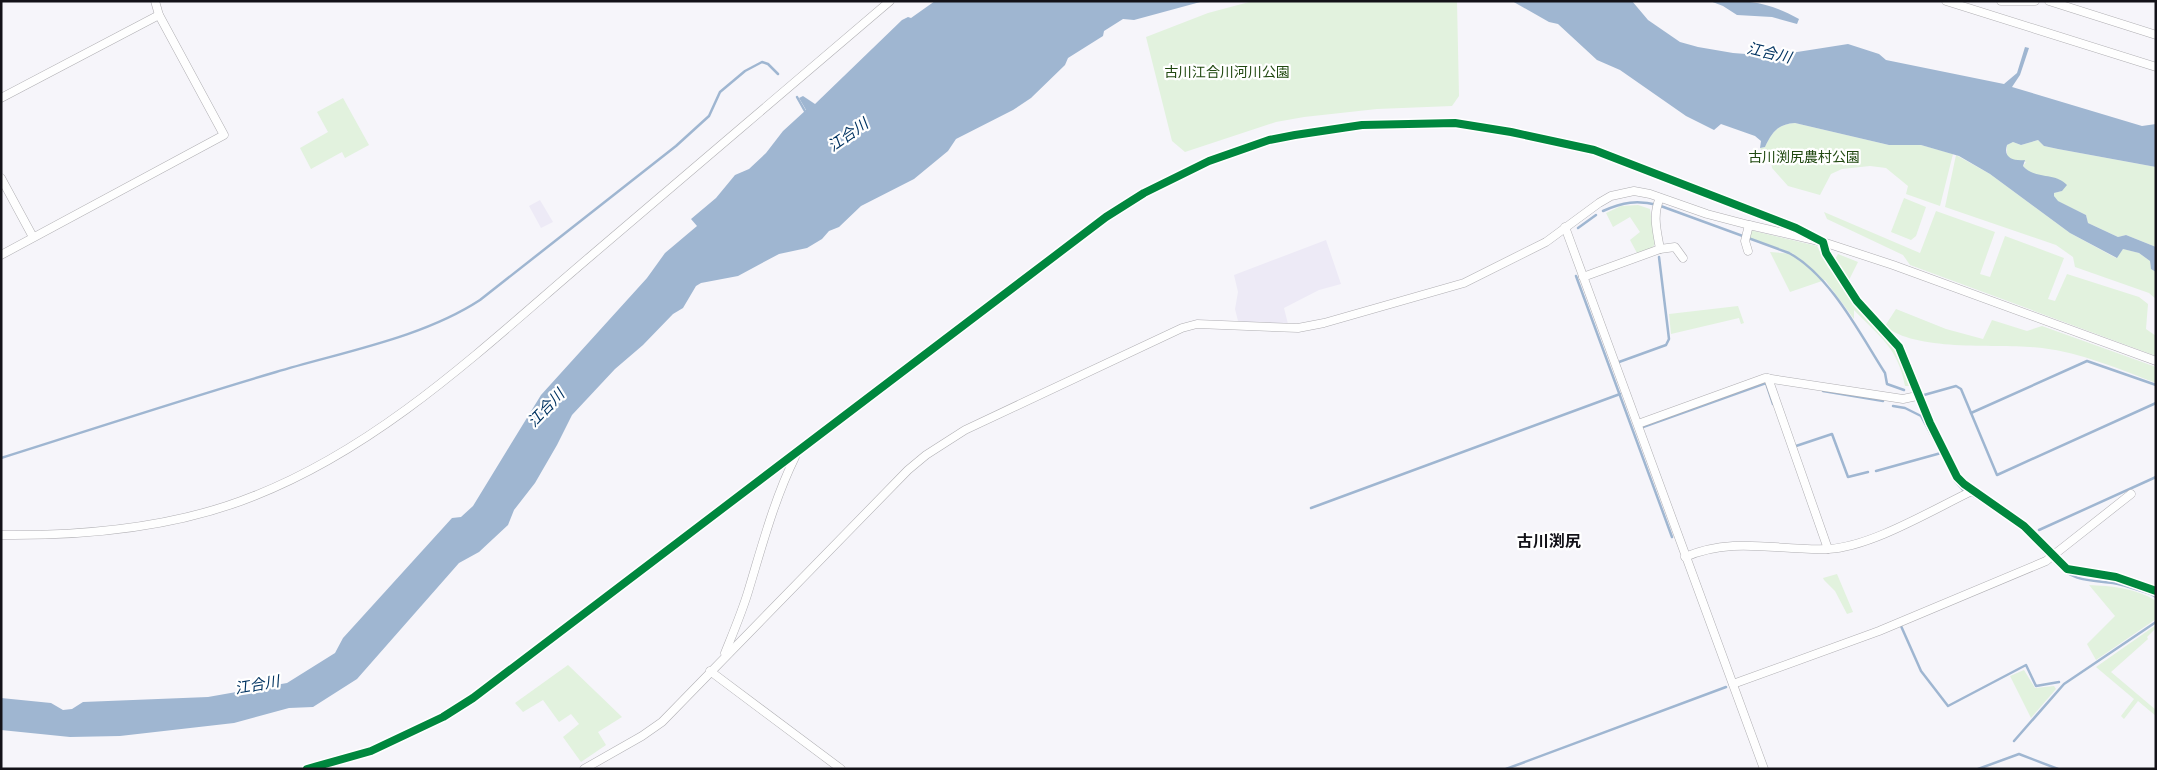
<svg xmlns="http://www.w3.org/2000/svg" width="2157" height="770" viewBox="0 0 2157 770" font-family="'Nunito Sans','Noto Sans JP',sans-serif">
  <rect width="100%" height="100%" fill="#f6f5fa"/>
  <g fill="#edeaf6">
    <path d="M540,200L553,222L541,228L529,206Z"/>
    <path d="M1326,240L1341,284L1319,290L1284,308L1288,324H1259L1238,321L1235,309L1238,292L1234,275Z"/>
  </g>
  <g fill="#e2f2de">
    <path d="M1253,1H1457L1459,96L1452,106L1377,109L1304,117L1276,122L1185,152L1172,141L1146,37L1208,13Z"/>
    <path d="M343,98L369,145L345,158L342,152L311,169L300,148L328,132L317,112Z"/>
    <path d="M1795,123L1889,145H1921L1953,154L1940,206L1906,194L1908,186L1886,168L1870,166L1842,169L1831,174L1820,195L1788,186L1772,168L1771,160L1760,148L1765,147C1772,132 1778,124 1795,123Z"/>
    <path d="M2038,140L2044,146L2058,149L2156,167V247L2126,235L2118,237L2088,223L2086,215L2057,201L2054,196V193L2062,191L2029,172L2023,166L2026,162L2015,161L2007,156V145L2013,142L2021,145Z"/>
    <path d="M1956,155L1990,174L2070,233L2116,258L2123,249L2139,253L2150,261L2151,269L2156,272V299L2149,293L2075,267L2073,257L2056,245L1945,207Z"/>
    <path d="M1904,198L1926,207L1916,236L1911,240L1891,232Z"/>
    <path d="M1638,205L1650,209L1655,244L1652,248L1637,253L1630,240L1640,232L1630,217L1613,227L1606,213L1621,206Z"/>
    <path d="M1936,211L1995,232L1980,274L1990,277L2005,236L2064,258L2048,299L2055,301L2067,274L2139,297L2148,304L2146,329L2156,336V356L1910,265L1903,255L1827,219L1824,212L1920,253Z"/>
    <path d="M1750,230L1817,246L1828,267L1854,301L1893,342L1905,368L1910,386H1905C1898,348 1880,337 1854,310V319L1825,280L1790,292L1770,252L1794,254L1748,237Z"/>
    <path d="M1838,254L1858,262L1849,280L1834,261Z"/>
    <path d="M1738,306L1744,323L1741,324L1739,318L1671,334L1669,314Z"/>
    <path d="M1896,309L1946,329L1983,339L1992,320L2027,331L2042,326L2156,367V383C2119,369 2082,353 2042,348C2002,343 1917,353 1885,326Z"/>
    <path d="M1837,574L1853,612L1847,614L1835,591L1824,580L1823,578Z"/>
    <path d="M2089,585C2111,586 2136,588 2156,601V619L2096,660L2087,644L2115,616Z"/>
    <path d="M2156,625V628L2147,637L2148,639L2111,672L2156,710V716L2138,701L2124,719L2121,716L2134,699L2096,667Z"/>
    <path d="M568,665L622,717L598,732L606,745L581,762L563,737L579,724L571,714L559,722L543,700L523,712L515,703Z"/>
    <path d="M2024,670L2035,688L2054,686L2056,689L2031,718L2010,676Z"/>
  </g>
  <g fill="#9fb6d1">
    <path d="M935,1H1204L1134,20L1123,19L1104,31L1103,36L1068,58L1065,65L1031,98L1013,110L956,139L948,151L914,179L861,206L839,227L829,231L822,239L807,248L779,254L738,276L701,283L696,286L683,308L673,314L643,345L615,369L572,415L557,445L535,483L514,510L508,525L479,552L459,563L357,679L313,707L289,708L234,723L120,736L70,737L1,730V698L51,703L63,710L72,709L83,702L208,697L287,683L335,653L343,638L452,518L461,517L473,506L541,395L647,278L665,253L697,226L691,219L716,198L735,175L749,169L766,153L783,131L806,110L799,98L803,96L815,104L902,20L908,17L911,18Z"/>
    <path d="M1512,1H1632L1648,20L1680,42L1698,47L1733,53L1772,56L1848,44L1879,54L1886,60L2004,84L2017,73L2025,47L2029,48L2020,75L2012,87L2142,126L2156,124V167L2058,149L2044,146L2038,140L2021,145L2013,142L2007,145C2003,158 2013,161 2025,160L2023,166C2035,180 2055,172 2067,185L2062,191L2054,193V196L2058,201L2086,215L2088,223L2118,237L2126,235L2156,247V272L2151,269L2150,261L2139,253L2123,249L2117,258L2070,233L1990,174L1959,156L1921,145H1889L1795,123C1778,124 1772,132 1765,147L1760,148L1761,141L1755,136L1721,124L1714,130L1686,116L1620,70L1597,60L1558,24L1549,22Z"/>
    <path d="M1710,1C1749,1 1764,0 1799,19L1797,24L1772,17L1737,15L1723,6Z"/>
  </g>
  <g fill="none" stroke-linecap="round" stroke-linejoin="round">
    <g stroke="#9fb6d1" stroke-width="2.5">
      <path d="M797,97L806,113"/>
      <path d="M1603,211C1623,202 1637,200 1658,205L1789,253C1830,275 1860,334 1885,373L1887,384L1904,390"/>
      <path d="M1578,228L1596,215"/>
      <path d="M1576,276L1672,537"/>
      <path d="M1619,362L1666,345L1669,339L1659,257"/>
      <path d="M1823,391L1883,401"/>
      <path d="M1924,395L1956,386L1961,389L1997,475L2156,403"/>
      <path d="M1893,406L1905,408L1921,416L1940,451"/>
      <path d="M1971,413L2087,361L2156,385"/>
      <path d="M1643,427L1766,383L1773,404"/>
      <path d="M1793,447L1832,434L1848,477L1868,472"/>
      <path d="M1,458C93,429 184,399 276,372C342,352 422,338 480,300L676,146L709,116L720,92L745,71L762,62L768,64L778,74"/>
      <path d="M1947,465L1955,481L1964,491"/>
      <path d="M1876,471L1941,453"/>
      <path d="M1972,495L1985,503"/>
      <path d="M1311,508L1620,394"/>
      <path d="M2039,530L2156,477"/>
      <path d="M2034,541L2045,553"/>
      <path d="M2055,563C2073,582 2090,580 2113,583C2125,585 2138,590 2151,594L2156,597"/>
      <path d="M1901,626L1921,671L1948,706L2026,665L2036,686L2059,682"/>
      <path d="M2014,741L2064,684L2156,622"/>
      <path d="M1506,769L1726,687"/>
      <path d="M1978,769L2019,754L2058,769"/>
    </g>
    <defs>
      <g id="minor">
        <path d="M1946,1L2156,67"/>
        <path d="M2001,1H2035"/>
        <path d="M2049,1L2156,35"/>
        <path d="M1,98L159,15"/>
        <path d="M1,178L33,237"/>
        <path d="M1565,227L1764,769"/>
        <path d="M1660,249L1675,247L1683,258"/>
        <path d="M1748,251L1745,241L1749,225"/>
        <path d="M1,255L224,135L159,15L155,1"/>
        <path d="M1583,277L1660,249C1657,231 1652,215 1660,198"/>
        <path d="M1768,378L1828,549"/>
        <path d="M1638,424L1765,378L1903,399L1917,396"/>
        <path d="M1,535C86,536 175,528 254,496C384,445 487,344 592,255C691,170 791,86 890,1"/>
        <path d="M1685,557C1734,536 1777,551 1828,549C1871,547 1932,510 1972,491"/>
        <path d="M725,653C733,633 742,612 748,592C762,546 774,500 795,457"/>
        <path d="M710,671L841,769"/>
        <path d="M1733,684L1879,631L2046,561L2131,494"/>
        <path d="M307,769L371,751L443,717L473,698L1106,217L1144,193L1209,161L1269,140L1295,135L1362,125L1455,123L1511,132L1594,150L1796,228L1823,242L1826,253L1857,301L1899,347L1930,423L1957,477L1964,484L2024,526L2067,569L2116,577L2156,591"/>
        <path d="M584,769L642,736L662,722L908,470L926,455L965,430L1182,328L1197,324L1298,328L1324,323L1464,283L1546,242L1599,203L1611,196L1634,191L1650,194L1707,214L1749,225L1823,242L1893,265L2156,361"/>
      </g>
    </defs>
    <use href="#minor" stroke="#afaeb2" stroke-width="9"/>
    <use href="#minor" stroke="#fefefe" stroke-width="8"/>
    <defs>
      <path id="cycleway" d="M307,769L371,751L443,717L473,698L1106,217L1144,193L1209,161L1269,140L1295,135L1362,125L1455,123L1511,132L1594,150L1796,228L1823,242L1826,253L1857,301L1899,347L1930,423L1957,477L1964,484L2024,526L2067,569L2116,577L2156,591"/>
    </defs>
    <use href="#cycleway" stroke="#fff" stroke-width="11"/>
    <use href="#cycleway" stroke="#00873e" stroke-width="8"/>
  </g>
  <g text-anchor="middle" stroke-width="4.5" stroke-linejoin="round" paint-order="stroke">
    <g font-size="14" fill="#214911" stroke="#fff">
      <text x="1227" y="77">古川江合川河川公園</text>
      <text x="1804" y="162">古川渕尻農村公園</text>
    </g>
    <g font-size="15" font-style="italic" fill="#003361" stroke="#fff">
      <text transform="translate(1769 53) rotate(13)" y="5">江合川</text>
      <text transform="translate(848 135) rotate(-35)" y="5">江合川</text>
      <text transform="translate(546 408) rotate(-46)" y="5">江合川</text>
      <text transform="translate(257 685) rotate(-10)" y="5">江合川</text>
    </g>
    <g font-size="16" font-weight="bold" fill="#131218" stroke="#fff">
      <text x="1549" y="547">古川渕尻</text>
    </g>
  </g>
  <rect width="2157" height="770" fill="none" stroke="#131218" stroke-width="5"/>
</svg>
